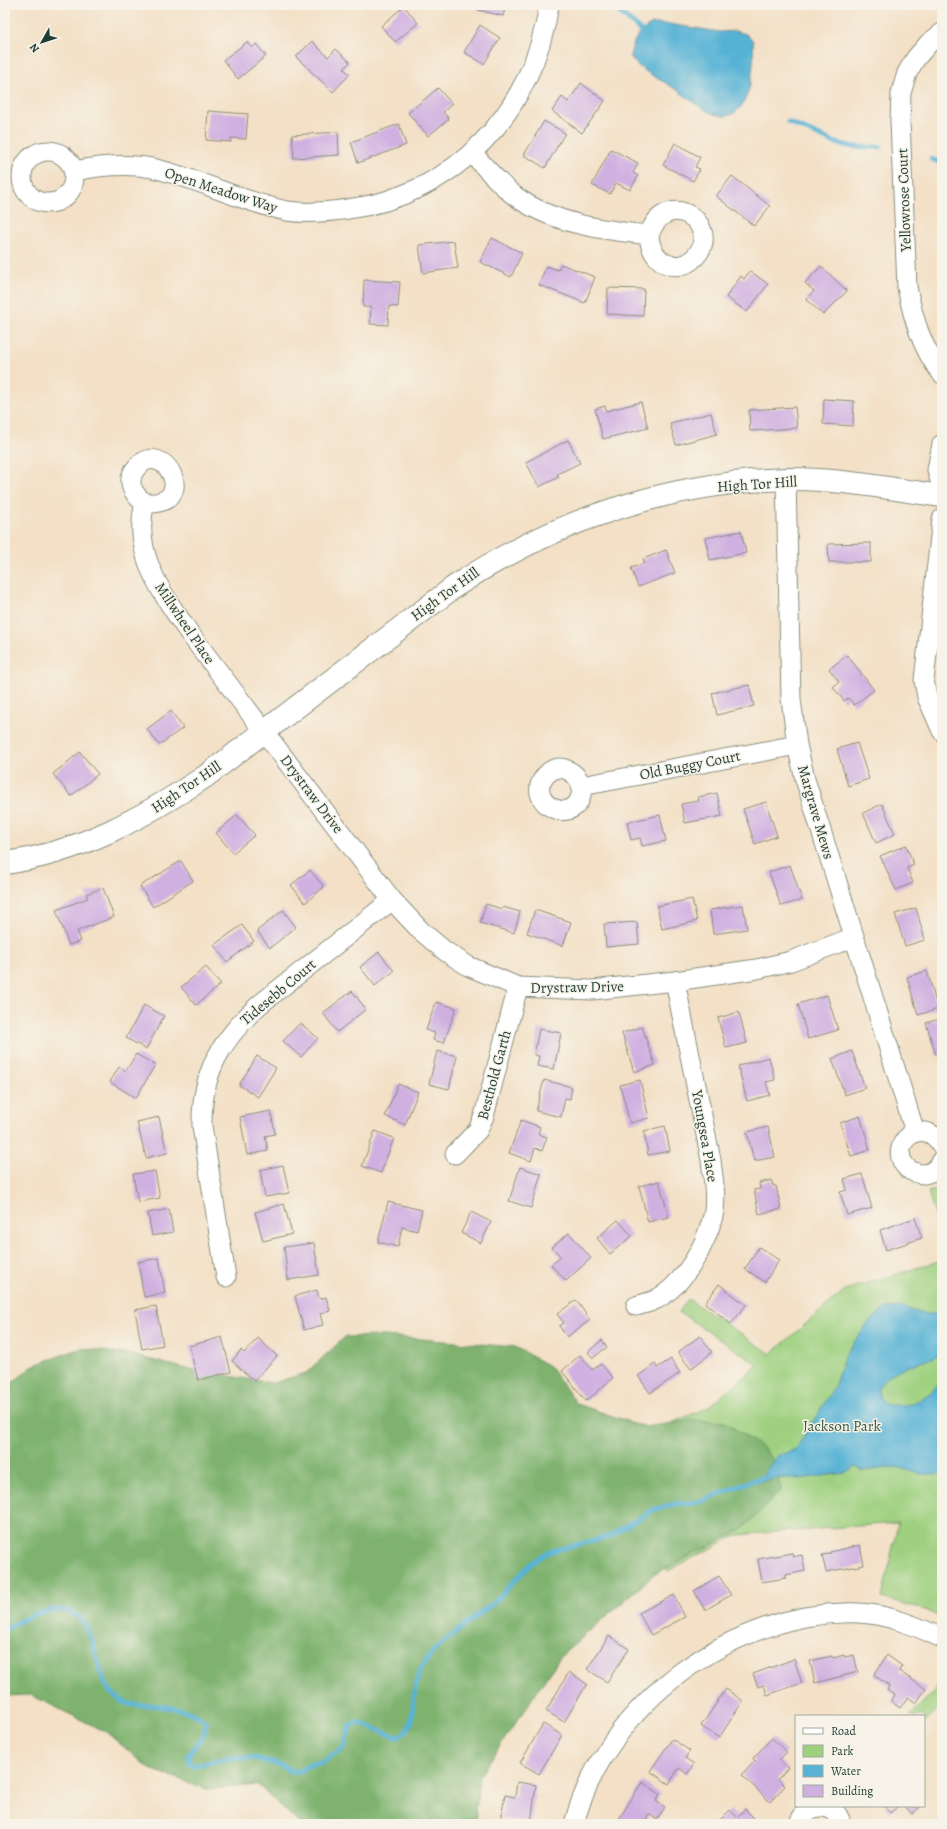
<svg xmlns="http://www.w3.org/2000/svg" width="947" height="1829" viewBox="0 0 947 1829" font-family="Alegreya,serif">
  <rect width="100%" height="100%" fill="#f7f3e8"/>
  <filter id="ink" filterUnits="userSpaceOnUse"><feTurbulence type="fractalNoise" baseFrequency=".025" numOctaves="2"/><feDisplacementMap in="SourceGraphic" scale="8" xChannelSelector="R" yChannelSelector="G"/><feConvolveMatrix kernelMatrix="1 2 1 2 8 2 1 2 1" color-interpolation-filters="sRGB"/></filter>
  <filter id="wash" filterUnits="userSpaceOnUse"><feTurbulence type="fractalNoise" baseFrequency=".012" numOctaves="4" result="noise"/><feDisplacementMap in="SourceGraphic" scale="16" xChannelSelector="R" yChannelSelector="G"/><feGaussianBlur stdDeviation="0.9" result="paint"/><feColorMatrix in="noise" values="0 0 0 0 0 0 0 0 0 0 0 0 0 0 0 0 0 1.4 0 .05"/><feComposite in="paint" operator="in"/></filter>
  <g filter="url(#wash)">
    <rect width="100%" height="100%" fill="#f3e0c6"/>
    <g fill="#9ed07f" stroke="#5e865a">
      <path d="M942,1187V1237L928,1192Z"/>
      <path d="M942,1260V1617L917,1607L882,1598L898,1523L736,1535L668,1571L599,1454L709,1407L758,1365L679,1312L688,1299L771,1354L845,1290Z"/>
      <path d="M942,1683V1705L924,1723V1716H910Z"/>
    </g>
    <path fill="#7eb26e" stroke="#4e7851" d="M385,1336L515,1347L549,1366L577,1404L645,1427L693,1420L725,1422L764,1449L774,1462L781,1490L744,1528L655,1574L561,1656L479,1777L475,1824H300L258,1785L207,1789L150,1769L106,1732L31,1695L5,1696V1389L34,1365L82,1348L132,1355L191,1370L273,1383L306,1373L345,1337Z"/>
    <g fill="#57b2d5" stroke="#3b7884">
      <path d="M652,24H669L720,32L735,31L746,34L753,41C755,60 752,116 724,116C706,115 688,97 674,88C659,78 639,71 630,56C634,39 637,33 652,24Z"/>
      <path d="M902,1307C914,1311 931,1318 942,1311V1353C920,1366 892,1365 878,1388L880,1398L885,1404C911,1409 923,1400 942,1382V1474H921L896,1467L862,1471L855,1466L845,1473L799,1479L779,1478L757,1482L777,1456L796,1449L834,1387L845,1355L867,1324L886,1308Z"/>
    </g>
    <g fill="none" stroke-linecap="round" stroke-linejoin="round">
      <g stroke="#57b2d5" stroke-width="5">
        <path d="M611,5L645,34"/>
        <path d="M788,122L836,143L854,147H881"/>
        <path d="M931,159L942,163"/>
        <path d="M5,1629C36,1612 77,1591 92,1641C99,1662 100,1687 120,1700C133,1708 145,1704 159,1706C174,1708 197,1711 206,1723L203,1736L188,1755L189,1762L193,1766L228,1758H254L280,1765L290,1771H300L311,1764L323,1762L344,1747L350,1726L357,1722L397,1737L406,1732L411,1723L415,1689L420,1669L435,1649L493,1603L531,1564L548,1552L608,1537L655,1509L675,1504L699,1502L762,1477L759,1480"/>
      </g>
    </g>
    <g id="blocks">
      <g fill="#d0b0e1">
        <path d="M143,5H169V6L144,9Z"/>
        <path d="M479,5H506L503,16L478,10Z"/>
        <path d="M404,6L418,23L395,42L381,26Z"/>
        <path d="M480,25L500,38L484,64L464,52Z"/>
        <path d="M312,41L328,57L336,49L350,62L344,69L350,74L333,92L296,57Z"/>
        <path d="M247,42L252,48L256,44L266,56L238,79L223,60Z"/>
        <path d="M581,83L605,101L582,133L552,111L562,97L568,102Z"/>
        <path d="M438,88L452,104L443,112L449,119L428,136L408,113Z"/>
        <path d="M208,111L248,114L246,139L231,138V142L206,140Z"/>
        <path d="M544,121L565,133L545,168L524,155Z"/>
        <path d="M399,124L406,145L358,163L351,142Z"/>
        <path d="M338,132L339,155L294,158L292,135Z"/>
        <path d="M675,143L700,157L695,167L700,169L693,181L663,165Z"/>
        <path d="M611,149L638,163L633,173L638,176L630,190L616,183L610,194L592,185Z"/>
        <path d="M732,176L770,206L754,226L716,196Z"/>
        <path d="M492,238L522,253L511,277L480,262Z"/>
        <path d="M454,241L458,268L423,273L419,245Z"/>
        <path d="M561,264L595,277L585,303L539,285L546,266L558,270Z"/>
        <path d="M821,266L847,291L823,315L806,299L814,291L805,283Z"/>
        <path d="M750,271L768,284L747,312L726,297L741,276L744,279Z"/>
        <path d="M364,280L400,282L398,307L389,306L388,325L370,324L371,307H363Z"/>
        <path d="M608,288L644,289L643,316L607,314Z"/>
        <path d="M824,399L854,401L853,426L823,424Z"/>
        <path d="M641,402L648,428L603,439L595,409L605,406L606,411Z"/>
        <path d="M795,407L797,428L750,431L749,410Z"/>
        <path d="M711,413L717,434L676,445L670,423Z"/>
        <path d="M568,440L580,463L557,474L559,477L539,487L526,462Z"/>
        <path d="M741,531L746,553L710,560L705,538Z"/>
        <path d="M871,543V562H829L828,544Z"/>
        <path d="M666,550L675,573L638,587L631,568L645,563L643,559Z"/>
        <path d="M847,655L874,690L854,705L848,698L844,701L833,687L839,682L829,669Z"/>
        <path d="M749,685L754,706L717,715L712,693Z"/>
        <path d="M171,711L183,728L159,745L147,729Z"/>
        <path d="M857,743L869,779L848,786L837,749Z"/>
        <path d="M80,752L98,774L71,796L53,774Z"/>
        <path d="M717,793L722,816L685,823L681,804L699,801L698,797Z"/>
        <path d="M766,802L777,836L755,844L743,809Z"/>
        <path d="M882,804L895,834L876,843L863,813Z"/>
        <path d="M237,815L255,835L233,853L216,833Z"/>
        <path d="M660,815L666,841L642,846L640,838L631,840L627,822Z"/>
        <path d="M906,845L914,865L907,868L913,883L896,890L880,856Z"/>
        <path d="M181,861L193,881L153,907L140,886Z"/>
        <path d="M790,865L802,900L781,906L769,872Z"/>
        <path d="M310,870L324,887L305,903L291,885Z"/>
        <path d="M103,888L114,917L77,931L81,941L69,945L56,910L88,898L86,894Z"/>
        <path d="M692,899L697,921L662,929L657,906Z"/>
        <path d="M486,904L502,909L503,907L520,912L514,933L480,923Z"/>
        <path d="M743,905L747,929L713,934L710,910Z"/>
        <path d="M916,908L925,940L905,946L895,914Z"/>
        <path d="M283,910L296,927L270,948L257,931Z"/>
        <path d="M535,910L571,922L563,946L527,933Z"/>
        <path d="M637,922L639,944L606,947L604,924Z"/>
        <path d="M242,925L254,941L227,962L214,945Z"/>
        <path d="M379,952L394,971L375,986L360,967Z"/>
        <path d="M206,967L221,984L196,1005L181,987Z"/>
        <path d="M927,971L938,1009L918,1015L907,977Z"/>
        <path d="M352,991L366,1009L337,1032L323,1013Z"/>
        <path d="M827,995L838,1030L808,1039L798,1004Z"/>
        <path d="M436,1002L456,1008L444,1043L433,1040L435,1033L426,1030Z"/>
        <path d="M144,1005L164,1016L146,1049L126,1038Z"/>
        <path d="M739,1012L747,1043L726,1048L718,1018Z"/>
        <path d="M942,1018V1054L936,1055L926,1023Z"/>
        <path d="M300,1023L318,1038L301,1057L283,1041Z"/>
        <path d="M642,1027L655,1065L634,1072L622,1033Z"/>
        <path d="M539,1029L561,1033L554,1069L537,1066L539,1056L534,1055Z"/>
        <path d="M437,1051L457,1056L449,1089L429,1084Z"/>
        <path d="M852,1051L865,1088L845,1095L832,1059Z"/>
        <path d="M136,1054L155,1065L136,1098L110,1082L119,1067L126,1071Z"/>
        <path d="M257,1056L276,1068L258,1097L239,1085Z"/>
        <path d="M769,1057L775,1080L766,1082L770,1095L747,1101L738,1066Z"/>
        <path d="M544,1080L572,1087L570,1099L565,1098L561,1117L536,1111Z"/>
        <path d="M640,1080L649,1118L630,1123L620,1085Z"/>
        <path d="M398,1084L418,1092L405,1125L385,1116Z"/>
        <path d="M271,1111L275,1134L265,1136L268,1151L247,1155L240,1117Z"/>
        <path d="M860,1116L870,1150L851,1156L840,1123Z"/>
        <path d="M159,1117L167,1153L146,1158L137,1122Z"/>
        <path d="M521,1120L540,1127L538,1134L547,1137L542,1151L535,1148L531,1161L509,1153Z"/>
        <path d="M665,1126L670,1151L648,1155L644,1131Z"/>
        <path d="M768,1127L775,1157L754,1161L747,1132Z"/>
        <path d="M375,1131L394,1138L381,1173L362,1166Z"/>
        <path d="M283,1165L289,1193L265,1197L260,1170Z"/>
        <path d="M520,1167L541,1174L531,1208L509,1201Z"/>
        <path d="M155,1171L160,1198L138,1202L133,1174Z"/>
        <path d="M862,1174L872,1208L847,1215L840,1192L847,1190L844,1179Z"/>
        <path d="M772,1180L773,1186H776L781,1209L759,1214L754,1190L760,1189L759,1183Z"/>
        <path d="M659,1181L669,1217L648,1222L639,1186Z"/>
        <path d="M388,1202L422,1210L417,1231L402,1227L398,1247L378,1242Z"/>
        <path d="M284,1204L292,1234L263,1241L255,1212Z"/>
        <path d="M169,1209L173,1232L152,1236L148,1213Z"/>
        <path d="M471,1212L491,1222L481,1243L461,1233Z"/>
        <path d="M915,1218L922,1238L886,1250L880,1230Z"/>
        <path d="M618,1220L632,1236L610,1254L597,1238Z"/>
        <path d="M569,1233L591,1258L566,1281L551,1265L561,1257L552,1247Z"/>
        <path d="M314,1243L319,1275L288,1280L284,1247Z"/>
        <path d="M759,1247L779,1260L765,1282L745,1269Z"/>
        <path d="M159,1258L165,1293L144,1297L138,1262Z"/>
        <path d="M719,1284L746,1305L731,1324L705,1303Z"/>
        <path d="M317,1290L319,1299L326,1297L330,1311L320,1314L323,1325L304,1330L295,1296Z"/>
        <path d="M576,1300L590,1320L567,1337L559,1326L564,1323L557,1314Z"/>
        <path d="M156,1306L163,1345L142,1349L135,1310Z"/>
        <path d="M700,1336L712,1352L691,1369L678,1352Z"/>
        <path d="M222,1337L231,1372L198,1380L189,1346Z"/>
        <path d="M258,1338L277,1356L254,1381L232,1361L241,1350L244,1353Z"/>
        <path d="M602,1340L607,1347L593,1358L588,1352Z"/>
        <path d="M580,1355L592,1370L601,1364L613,1378L586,1401L562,1371Z"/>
        <path d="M671,1359L680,1373L650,1393L638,1376L655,1364L657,1368Z"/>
        <path d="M860,1545L864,1565L826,1572L822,1555L830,1554V1552Z"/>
        <path d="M792,1553L793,1557L802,1555L805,1571L786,1575V1578L762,1582L758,1559Z"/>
        <path d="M719,1576L731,1595L705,1610L694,1591Z"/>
        <path d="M674,1595L685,1617L651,1635L639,1613Z"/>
        <path d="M609,1636L629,1649L607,1682L587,1669Z"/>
        <path d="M844,1655L845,1657L854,1655L858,1672L815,1683L810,1661L832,1656L833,1658Z"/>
        <path d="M887,1655L902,1666L899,1671L926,1689L916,1703L908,1697L900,1708L891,1701L895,1695L887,1690L889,1686L874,1675Z"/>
        <path d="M794,1659L802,1683L767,1695L764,1685L758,1687L753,1674Z"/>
        <path d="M569,1672L587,1684L564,1722L546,1711Z"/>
        <path d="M726,1689L743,1701L719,1738L701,1726Z"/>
        <path d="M543,1724L562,1735L539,1774L520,1763Z"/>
        <path d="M772,1738L787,1752L779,1760L788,1768L778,1779L785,1786L770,1802L742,1775L755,1761L753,1758Z"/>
        <path d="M672,1739L690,1751L685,1758L694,1764L687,1774L679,1768L669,1784L650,1771Z"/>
        <path d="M517,1782L536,1785L531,1823L501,1818L505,1795L515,1797Z"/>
        <path d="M642,1782L660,1794L656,1801L665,1807L657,1820L649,1814L643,1824H626L619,1819Z"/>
        <path d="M884,1806H898L890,1813Z"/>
        <path d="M905,1806H921L912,1814Z"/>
        <path d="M745,1809L760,1824H716L730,1810L737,1817Z"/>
      </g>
    </g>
  </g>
  <g filter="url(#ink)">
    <use href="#blocks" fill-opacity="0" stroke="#898e7d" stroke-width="1"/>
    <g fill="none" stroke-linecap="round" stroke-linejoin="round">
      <defs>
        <g id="street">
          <path d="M942,33L929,43L916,58L907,73L901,93L900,121L907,287C913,318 922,349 942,374"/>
          <circle cx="48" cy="177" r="26"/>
          <path d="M472,153C486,168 499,184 515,196C553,224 603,230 649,235C666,187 718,222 699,252C695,258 689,263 682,265C662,269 650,253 649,235"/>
          <path d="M74,171C99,166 126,163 152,168C198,178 241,202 287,211C307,214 328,212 348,209C456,195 533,111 549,5"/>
          <path d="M942,444L937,470L942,488"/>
          <path d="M786,479L791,699L797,745L805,779L915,1132"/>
          <path d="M145,503C200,507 165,437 137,467C125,480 132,494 145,503C131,552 163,595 190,634L392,900L421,931L445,951L468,966L518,987L592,990L675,981L757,969L791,961L854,937"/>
          <path d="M942,519L924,680L927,697L942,731"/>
          <path d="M582,786C582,832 520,804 546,775C559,760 576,772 582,786L797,745"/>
          <path d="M942,1146C923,1112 885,1146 907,1168C912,1172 917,1174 924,1174C933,1173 939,1167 942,1159"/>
          <path d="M455,1154L478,1130L484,1116L518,987"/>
          <path d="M226,1277L202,1126C201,1073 221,1040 259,1005L392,900"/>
          <path d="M636,1306C643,1304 651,1302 657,1299C685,1283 705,1247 713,1216C717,1198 713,1178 711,1160L675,981"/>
          <path d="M574,1824C605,1704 735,1609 858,1613C887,1614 916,1626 942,1638"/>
          <path d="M799,1824C804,1803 837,1800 841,1824"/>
        </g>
        <path id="secondary" d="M5,863C80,853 144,817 206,776L454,587C552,521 667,483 786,479C836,478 892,489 942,496"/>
      </defs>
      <use href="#street" stroke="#898e7d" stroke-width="21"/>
      <use href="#secondary" stroke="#898e7d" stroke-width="24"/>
      <use href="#street" stroke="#fff" stroke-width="19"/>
      <use href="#secondary" stroke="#fff" stroke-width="22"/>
    </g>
  </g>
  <g text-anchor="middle" stroke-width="3" stroke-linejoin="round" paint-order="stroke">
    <g font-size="15" fill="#1f3d34" stroke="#f7f3e8">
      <text transform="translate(221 190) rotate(18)" y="5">Open Meadow Way</text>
      <text transform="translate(904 200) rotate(-92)" y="5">Yellowrose Court</text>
      <text transform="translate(757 484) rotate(-4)" y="5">High Tor Hill</text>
      <text transform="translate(445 594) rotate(-36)" y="5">High Tor Hill</text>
      <text transform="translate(185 623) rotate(56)" y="5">Millwheel Place</text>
      <text transform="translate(690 765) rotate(-11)" y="5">Old Buggy Court</text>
      <text transform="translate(186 787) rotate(-34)" y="5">High Tor Hill</text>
      <text transform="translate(312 794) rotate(53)" y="5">Drystraw Drive</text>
      <text transform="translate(816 812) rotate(74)" y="5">Margrave Mews</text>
      <text transform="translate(577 987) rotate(-1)" y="5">Drystraw Drive</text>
      <text transform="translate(278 992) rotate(-40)" y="5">Tidesebb Court</text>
      <text transform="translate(494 1075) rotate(-75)" y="5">Besthold Garth</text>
      <text transform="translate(705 1136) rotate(80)" y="5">Youngsea Place</text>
    </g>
    <g font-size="15" fill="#385a43" stroke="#f7f3e8">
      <text x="842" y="1431">Jackson Park</text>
    </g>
  </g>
  <rect width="947" height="1829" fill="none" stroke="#f7f3e8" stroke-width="20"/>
  <rect x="795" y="1715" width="130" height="92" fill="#f7f3e8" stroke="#a1aaa0"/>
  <rect x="803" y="1728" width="20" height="6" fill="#ffffff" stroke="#a1aaa0"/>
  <text x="831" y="1735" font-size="12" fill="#1f3d34">Road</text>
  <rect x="803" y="1745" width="20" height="12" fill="#9ed07f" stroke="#a1aaa0"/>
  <text x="831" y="1755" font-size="12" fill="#1f3d34">Park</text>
  <rect x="803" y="1765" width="20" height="12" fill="#57b2d5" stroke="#a1aaa0"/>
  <text x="831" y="1775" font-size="12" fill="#1f3d34">Water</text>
  <rect x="803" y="1785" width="20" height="12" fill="#d0b0e1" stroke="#a1aaa0"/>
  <text x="831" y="1795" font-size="12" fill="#1f3d34">Building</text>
  <g transform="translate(42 42) rotate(231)" stroke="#f7f3e8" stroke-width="3" paint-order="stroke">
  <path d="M0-3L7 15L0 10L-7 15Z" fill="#1f3d34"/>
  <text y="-6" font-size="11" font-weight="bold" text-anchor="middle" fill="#1f3d34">N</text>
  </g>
</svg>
